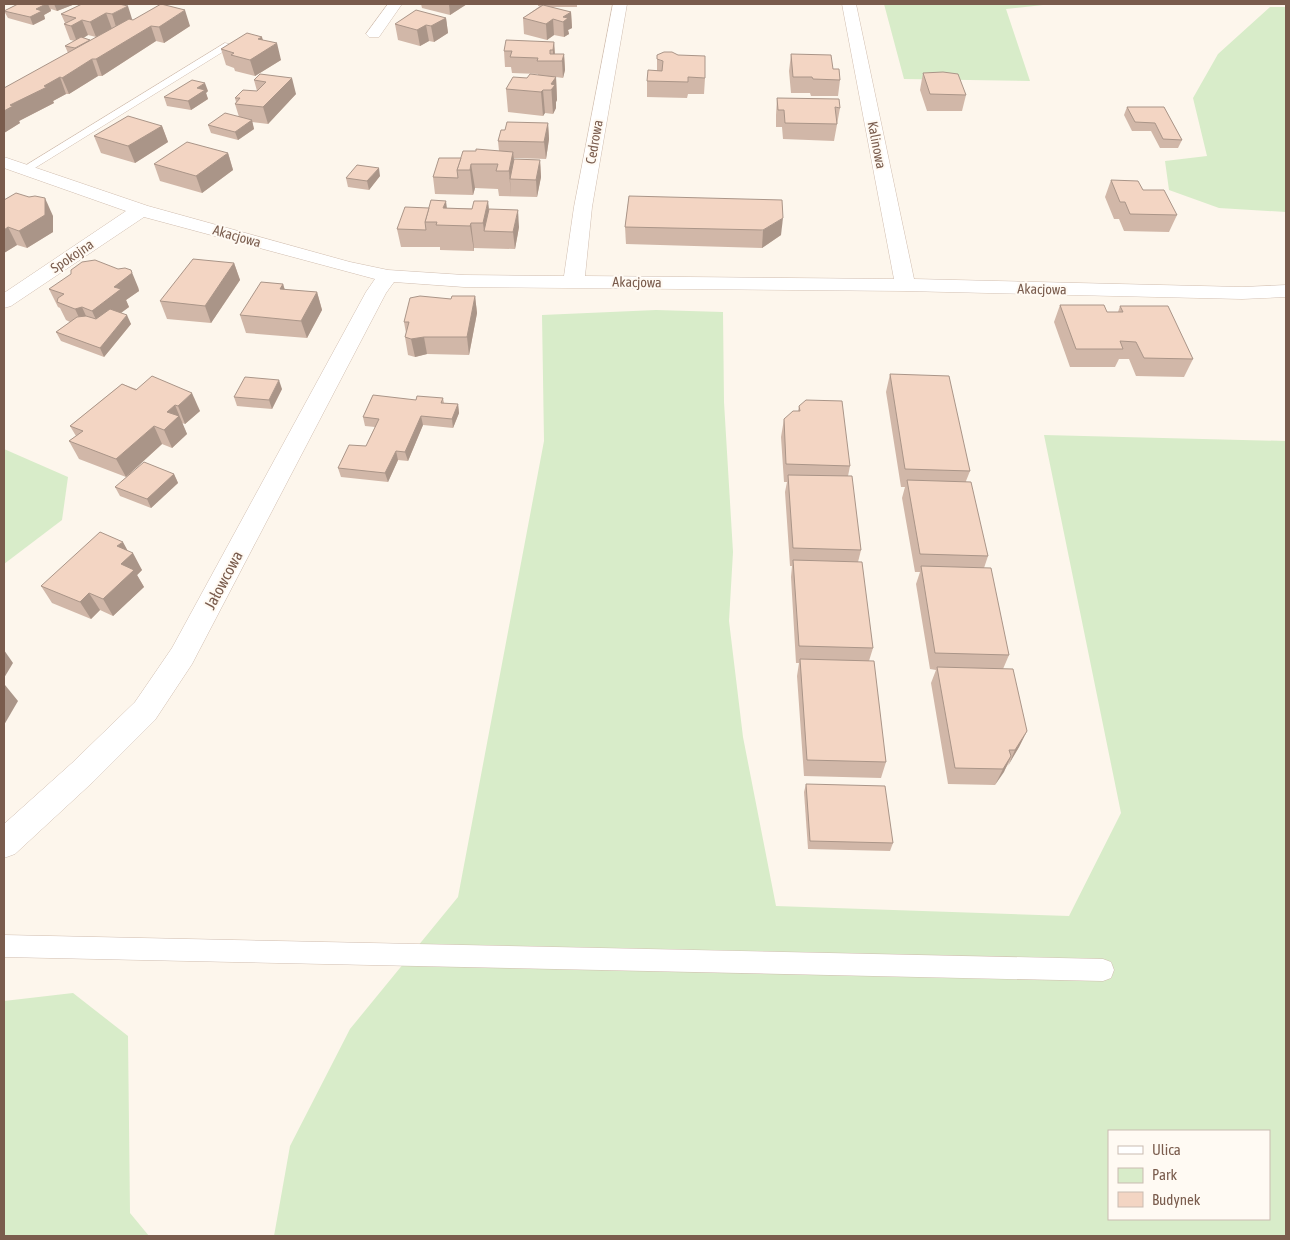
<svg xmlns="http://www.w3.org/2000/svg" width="1290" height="1240" viewBox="0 0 1290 1240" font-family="'Asap Condensed',sans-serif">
  <rect width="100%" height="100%" fill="#fdf6ec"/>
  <g fill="#d8ecc9" fill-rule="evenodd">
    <path d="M884,4H1052L1006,9L1030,81L904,79Z"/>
    <path d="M1270,7H1286V212L1219,208L1169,190L1165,161L1207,156L1193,98L1218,54Z"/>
    <path d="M656,310L723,312L724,402L733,552L729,621L743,737L776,906L1069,916L1121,813L1044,435L1286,441V1236H274L290,1146L350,1029L458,897L544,441L542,315ZM1109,1131H1269V1219H1109Z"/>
    <path d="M4,449L68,477L62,520L4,564Z"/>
    <path d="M73,993L128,1036L130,1213L149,1236H4V1001Z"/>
  </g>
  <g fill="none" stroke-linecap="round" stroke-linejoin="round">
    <defs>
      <g id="lane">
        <path d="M225,43L229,44V48L30,171H22L20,169Z"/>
        <path d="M4,935L1103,959L1111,962L1114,970L1111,978L1103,981L4,957Z"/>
      </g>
      <g id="street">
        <path d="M388,4H402L379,37H369L366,34Z"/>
        <path d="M613,4H627L592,207L585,276L894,279L842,4H856L914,279L1242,287L1286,285V297L1242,299L905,291L464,287L394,282L386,293L192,664L155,720L94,781L15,854L4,858V824L72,763L135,702L172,648L366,292L375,279L144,217L11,306L4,308V293L126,211L4,168V157L148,206L350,262L388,270L464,275L564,276L574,207Z"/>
      </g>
    </defs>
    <use href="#lane" stroke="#d1beb0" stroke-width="1"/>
    <use href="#street" stroke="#d1beb0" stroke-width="1"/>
    <use href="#lane" fill="#fff" fill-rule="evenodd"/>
    <use href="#street" fill="#fff" fill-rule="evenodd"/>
  </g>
  <g fill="#d1b7a8" fill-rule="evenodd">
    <path d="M18,4H75L57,11L51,9V11L44,15L45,19L33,25L8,18L4,11Z"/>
    <path d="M82,4L132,20L190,26L164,43L156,41L102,76H98L69,94H66L53,101L54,103L19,121L20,123L4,133L68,53L65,46L75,41L70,40L64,24L65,23L61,14ZM88,35L96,37L91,40L83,38Z"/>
    <path d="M421,4H467L450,15L422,8Z"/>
    <path d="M538,4H577V7H549L571,12L572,28L568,30L569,34L564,37L554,35L547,40L524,34L523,18L540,6H538Z"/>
    <path d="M446,18L448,33L434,42L429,41L420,46L398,40L395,24Z"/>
    <path d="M263,40L281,60L255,76L235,71L234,68L226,65L221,49Z"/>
    <path d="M554,42L555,54H564L565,70L563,78L556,77L557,100L556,102V108L553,114L545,113L543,116L508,112L506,89L527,78L538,75V74L512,73L511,67H505L504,51Z"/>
    <path d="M791,54L833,69L840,80L838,96H811L810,93H791L789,71Z"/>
    <path d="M657,59L705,78L704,94H688L687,98L647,97V81L657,71Z"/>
    <path d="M923,73L966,95L962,111H927L920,90Z"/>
    <path d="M260,74L296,94L268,124L252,122L254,129L238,140L211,133L208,125L239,117L235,104L236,102L235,98L257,91L254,80Z"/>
    <path d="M208,91L206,93L208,99L191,110L167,106L164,97Z"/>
    <path d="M777,98L840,108L834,141L783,139L782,127H776V115Z"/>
    <path d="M1127,107H1164L1182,140L1178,148H1160L1151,131H1132L1124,115Z"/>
    <path d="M548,123L549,139L546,159L514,158V159L540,160L541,177L537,197L499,196L498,189L475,188L473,195L435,194L433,177L461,158L499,151L498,141L505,130Z"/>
    <path d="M162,126L168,142L135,163L101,153L94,136Z"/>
    <path d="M228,153L233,170L202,193L160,181L154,164Z"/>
    <path d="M380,176L369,190L348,187L346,178Z"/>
    <path d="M1111,180L1143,190L1177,215L1169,232L1124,231L1119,219H1114L1105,197Z"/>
    <path d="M629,196L781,235L762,248L626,244L625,227Z"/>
    <path d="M4,200L53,216V232L27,248L17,245L4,253Z"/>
    <path d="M447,208L489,209L519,227L515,249L474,248V251L440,250V247H401L397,229Z"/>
    <path d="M234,263L240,280L211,323L167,319L160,301Z"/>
    <path d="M283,284L285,290L317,292L322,310L307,338L246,333L240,315Z"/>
    <path d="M138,287L139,291L126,300L129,307L121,313L131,324L104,357L61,341L56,332L70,322L66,320L60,308L58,307L49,289Z"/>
    <path d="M475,296L477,313L469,355L427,354L415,357L408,355L405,337L406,333L404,322L451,299Z"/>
    <path d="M1060,305L1107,312H1118L1120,306L1193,359L1184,377L1136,376L1129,359H1119L1115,367H1070L1054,322Z"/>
    <path d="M890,374L970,471L966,481L988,556L984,568L1009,655L1003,669L1027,731L1019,747L995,785L948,784L931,683L936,670L930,669L916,584L920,572H915L902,498L905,487H901L886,392Z"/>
    <path d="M122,384L200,411L185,424L182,423L187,434L172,448L162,444L126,477L79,459L69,441L76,436L70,426Z"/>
    <path d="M282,389L272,409L237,406L234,397Z"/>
    <path d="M443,398L444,403L458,404L459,413L453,428L423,425L408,461L398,460L388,482L341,477L338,468L366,446L375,427L365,426L363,417L416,400Z"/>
    <path d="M799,406L850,466L848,476L861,550L858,562L873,648L869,661L886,762L881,778L804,776L797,676L799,663H796L791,577L792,566H790L785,492L787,482H784L781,437L784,419L798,411Z"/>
    <path d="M174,474L178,483L151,508L120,496L115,487Z"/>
    <path d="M128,551L142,570L137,575L144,587L113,616L100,610L91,619L52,603L41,586Z"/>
    <path d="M806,784L893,843L890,851L808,849L804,792Z"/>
  </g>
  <g fill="#aa9588">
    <path d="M46,4H48L51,11L44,15L45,19L33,25L30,17L36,9Z"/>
    <path d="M54,4H75L57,11Z"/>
    <path d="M449,4H467L450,15Z"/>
    <path d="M128,6L133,22L117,30L112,14Z"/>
    <path d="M185,10L190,26L164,43L159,27Z"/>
    <path d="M571,12L572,28L568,30L569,34L564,37L563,17Z"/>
    <path d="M106,13L112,29L96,37L90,22Z"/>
    <path d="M446,18L448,33L434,42L431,26Z"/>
    <path d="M553,19L554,35L547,40L546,24Z"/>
    <path d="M82,20L88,35L77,42L71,26Z"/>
    <path d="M426,25L429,41L420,46L417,30Z"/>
    <path d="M151,26L156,41L102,76L96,59Z"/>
    <path d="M262,37L266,50L277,43L281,60L255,76L250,60L258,39Z"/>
    <path d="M554,42L555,58L553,61V50Z"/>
    <path d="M564,54L565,70L563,78L562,61Z"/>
    <path d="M92,59L98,76L69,94L62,78Z"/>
    <path d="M60,77L66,94L53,101L54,103L19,121L20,123L4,133V111L10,105Z"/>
    <path d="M556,77L557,100L556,102V108L553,114L551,84Z"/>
    <path d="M292,78L296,94L268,124L263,107Z"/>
    <path d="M205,83L208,91L206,93L208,99L191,110L188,101L197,88Z"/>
    <path d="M543,90L545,113L543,116L541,92Z"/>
    <path d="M252,120L254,129L238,140L235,132Z"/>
    <path d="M548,123L549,139L546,159L544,142Z"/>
    <path d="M162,126L168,142L135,163L128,146Z"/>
    <path d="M513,152L516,176L510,179L511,196L509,171Z"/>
    <path d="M228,153L233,170L202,193L196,176Z"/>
    <path d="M540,160L541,177L537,197L536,180Z"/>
    <path d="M471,164L475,188L473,195L470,170Z"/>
    <path d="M379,168L380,176L369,190L367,181Z"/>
    <path d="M45,198L53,216V232L27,248L19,231Z"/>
    <path d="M446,201L449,225L443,208Z"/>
    <path d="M488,201L491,226L484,231L483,223Z"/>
    <path d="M518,210L519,227L515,249L513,232Z"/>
    <path d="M783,218L781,235L762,248L763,230Z"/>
    <path d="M471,223L474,248V251L470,226Z"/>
    <path d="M8,227L17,245L4,253V230Z"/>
    <path d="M234,263L240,280L211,323L205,306Z"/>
    <path d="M131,270L138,287L139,291L126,300L129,307L100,328L92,311L114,287Z"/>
    <path d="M283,284L288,301L280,289Z"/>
    <path d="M317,292L322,310L307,338L301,321Z"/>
    <path d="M475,296L477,313L469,355L467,337Z"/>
    <path d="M82,307L90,325L83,326L75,309Z"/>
    <path d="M127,315L131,324L104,357L100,348Z"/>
    <path d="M424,337L427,354L415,357L411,339Z"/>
    <path d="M279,380L282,389L272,409L269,400Z"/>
    <path d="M192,393L200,411L185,424L178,406Z"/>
    <path d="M458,404L459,413L453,428L452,419Z"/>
    <path d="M175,405L187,434L172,448L164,430L167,412Z"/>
    <path d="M421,416L423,425L408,461L405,452Z"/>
    <path d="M154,426L162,444L126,477L116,459Z"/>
    <path d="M396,451L398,460L388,482L385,473Z"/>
    <path d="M174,474L178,483L151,508L147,499Z"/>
    <path d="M123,542L130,555L133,553L142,570L137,575L144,587L113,616L103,599L121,564L117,546Z"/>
    <path d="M89,593L100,610L91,619L80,602Z"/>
    <path d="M4,650L13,663L4,678Z"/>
    <path d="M5,685L18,701L4,725V687Z"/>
    <path d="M1027,731L1019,747L1008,766L1015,750Z"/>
    <path d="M1011,756L1004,772L995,785L1003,769Z"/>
  </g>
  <g fill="#f3d5c3" stroke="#aa9588">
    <path d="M18,4H46L36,9L42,11L30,17L4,11Z"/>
    <path d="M82,4H119L128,6L112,14L106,13L90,22L82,20L71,26L64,24L76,18L61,14Z"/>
    <path d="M161,4L185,10L159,27L151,26L96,59H92L62,78L60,77L44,86L47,87L10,105L13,106L4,111V88L129,19L133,20Z"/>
    <path d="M543,5L571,12L563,17L568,18L563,22L553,19L546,24L523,18Z"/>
    <path d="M416,10L446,18L431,26L426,25L417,30L395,24Z"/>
    <path d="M247,33L262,37L258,39L277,43L250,60L231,55L234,53L221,49Z"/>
    <path d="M81,37L90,40L75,48L65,46Z"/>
    <path d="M506,40L554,42L553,50H550V54H564L562,61H537L538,58L510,57L512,51H504Z"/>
    <path d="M664,52H672L678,55L705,56V78L688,77V82L647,81L648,70L662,71L663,61L657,59V55Z"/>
    <path d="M791,54L831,55L833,69H839L840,80L813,79L812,77H793Z"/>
    <path d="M943,72L958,74L966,95L930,94L923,73Z"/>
    <path d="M260,74L292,78L263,107L235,104L240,98H235L243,90L257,91L266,82L254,80Z"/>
    <path d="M530,74L556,77L551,84L555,85L551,90H543L541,92L506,89L513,77L527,78Z"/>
    <path d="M192,80L205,83L197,88L205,90L188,101L164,97Z"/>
    <path d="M777,98L839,99L840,108L835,107L837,124L785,123L784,110H778Z"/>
    <path d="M1127,107H1164L1182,140L1163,139L1155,123L1135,122Z"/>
    <path d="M225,113L252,120L235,132L208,125Z"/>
    <path d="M128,116L162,126L128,146L94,136Z"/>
    <path d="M507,122L548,123L544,142L498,141L501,130H505Z"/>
    <path d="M187,142L228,153L196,176L154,164Z"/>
    <path d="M476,149L513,152L509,171H496L498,164H471L470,170H457L463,151H476Z"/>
    <path d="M439,158H461L457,170L458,178L433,177Z"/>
    <path d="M514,159L540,160L536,180L510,179Z"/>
    <path d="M357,165L379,168L367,181L346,178Z"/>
    <path d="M1111,180L1138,181L1143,190H1164L1177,215L1130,214L1125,202H1120Z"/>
    <path d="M16,193L29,197L35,196L45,198V215L19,231L8,227L4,230V200Z"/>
    <path d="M629,196L782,200L783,218L763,230L625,227Z"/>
    <path d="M431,200L446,201L443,208L472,209L474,201H488L483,223H471L470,226L436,225L437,222H425Z"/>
    <path d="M405,207L429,208L425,222L426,230L397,229Z"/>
    <path d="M489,209L518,210L513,232L484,231Z"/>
    <path d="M193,259L234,263L205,306L160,301Z"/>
    <path d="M95,260L118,269L125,268L131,270L132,273L114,287L121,289L92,311L82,307L75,309L57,302L58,298L64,294L49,289L71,274V270L82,262Z"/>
    <path d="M261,282L283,284L280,289L317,292L301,321L240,315Z"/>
    <path d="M420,296L451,299L452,296H475L467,337H424L411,339L405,337L409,322H404L410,298Z"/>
    <path d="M1060,305H1104L1107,312H1123L1120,306H1168L1193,359L1144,358L1136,342L1120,341L1123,349H1076Z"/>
    <path d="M110,309L127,315L100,348L56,332L77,317L86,316L96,319Z"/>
    <path d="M890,374L949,376L970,471L905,469Z"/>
    <path d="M152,376L192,393L178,406L175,405L167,412L179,416L164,430L154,426L116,459L69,441L83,431L70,426L122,384L136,390Z"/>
    <path d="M245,377L279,380L269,400L234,397Z"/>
    <path d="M373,395L416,400L417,396L443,398L441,403L458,404L452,419L421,416L405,452L396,451L385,473L338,468L349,445L366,446L379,419L363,417Z"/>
    <path d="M806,400L842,401L850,466L786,464L784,419L793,411H800L799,406Z"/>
    <path d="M144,462L174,474L147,499L115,487Z"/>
    <path d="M788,475L852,476L861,550L793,548Z"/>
    <path d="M907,480L971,482L988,556L920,554Z"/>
    <path d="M100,532L123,542L117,546L133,553L121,564L134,570L103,599L89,593L80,602L41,586Z"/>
    <path d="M793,560L862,562L873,648L799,646Z"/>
    <path d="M921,566L991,568L1009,655L935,653Z"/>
    <path d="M800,659L874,661L886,762L807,760Z"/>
    <path d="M937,667L1013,669L1027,731L1015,750H1009L1011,756L1003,769L955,768Z"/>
    <path d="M806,784L885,786L893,843L810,841Z"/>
  </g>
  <g text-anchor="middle" stroke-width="4" stroke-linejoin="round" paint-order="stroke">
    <g font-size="14" fill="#7a5c4d" stroke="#fffaf3">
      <text transform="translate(594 142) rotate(-80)" y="5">Cedrowa</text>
      <text transform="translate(877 145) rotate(79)" y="5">Kalinowa</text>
      <text transform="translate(237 236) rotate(16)" y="5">Akacjowa</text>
      <text transform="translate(72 256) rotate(-34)" y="5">Spokojna</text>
      <text transform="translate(637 282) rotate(1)" y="5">Akacjowa</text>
      <text transform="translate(1042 289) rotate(1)" y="5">Akacjowa</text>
    </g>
    <g font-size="16" fill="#7a5c4d" stroke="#fffaf3">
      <text transform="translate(223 580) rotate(-62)" y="6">Jałowcowa</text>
    </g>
  </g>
  <rect width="1290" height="1240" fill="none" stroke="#7a5c4d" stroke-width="10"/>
  <rect x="1108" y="1130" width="162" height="90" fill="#fffaf3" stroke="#cabbb1"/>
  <rect x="1118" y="1146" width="25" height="8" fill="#ffffff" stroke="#cabbb1"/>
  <text x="1152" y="1155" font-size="15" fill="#7a5c4d">Ulica</text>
  <rect x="1118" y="1168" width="25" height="15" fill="#d8ecc9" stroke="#cabbb1"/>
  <text x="1152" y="1180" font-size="15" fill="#7a5c4d">Park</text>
  <rect x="1118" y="1192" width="25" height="15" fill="#f3d5c3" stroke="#cabbb1"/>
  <text x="1152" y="1205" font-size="15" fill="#7a5c4d">Budynek</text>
</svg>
